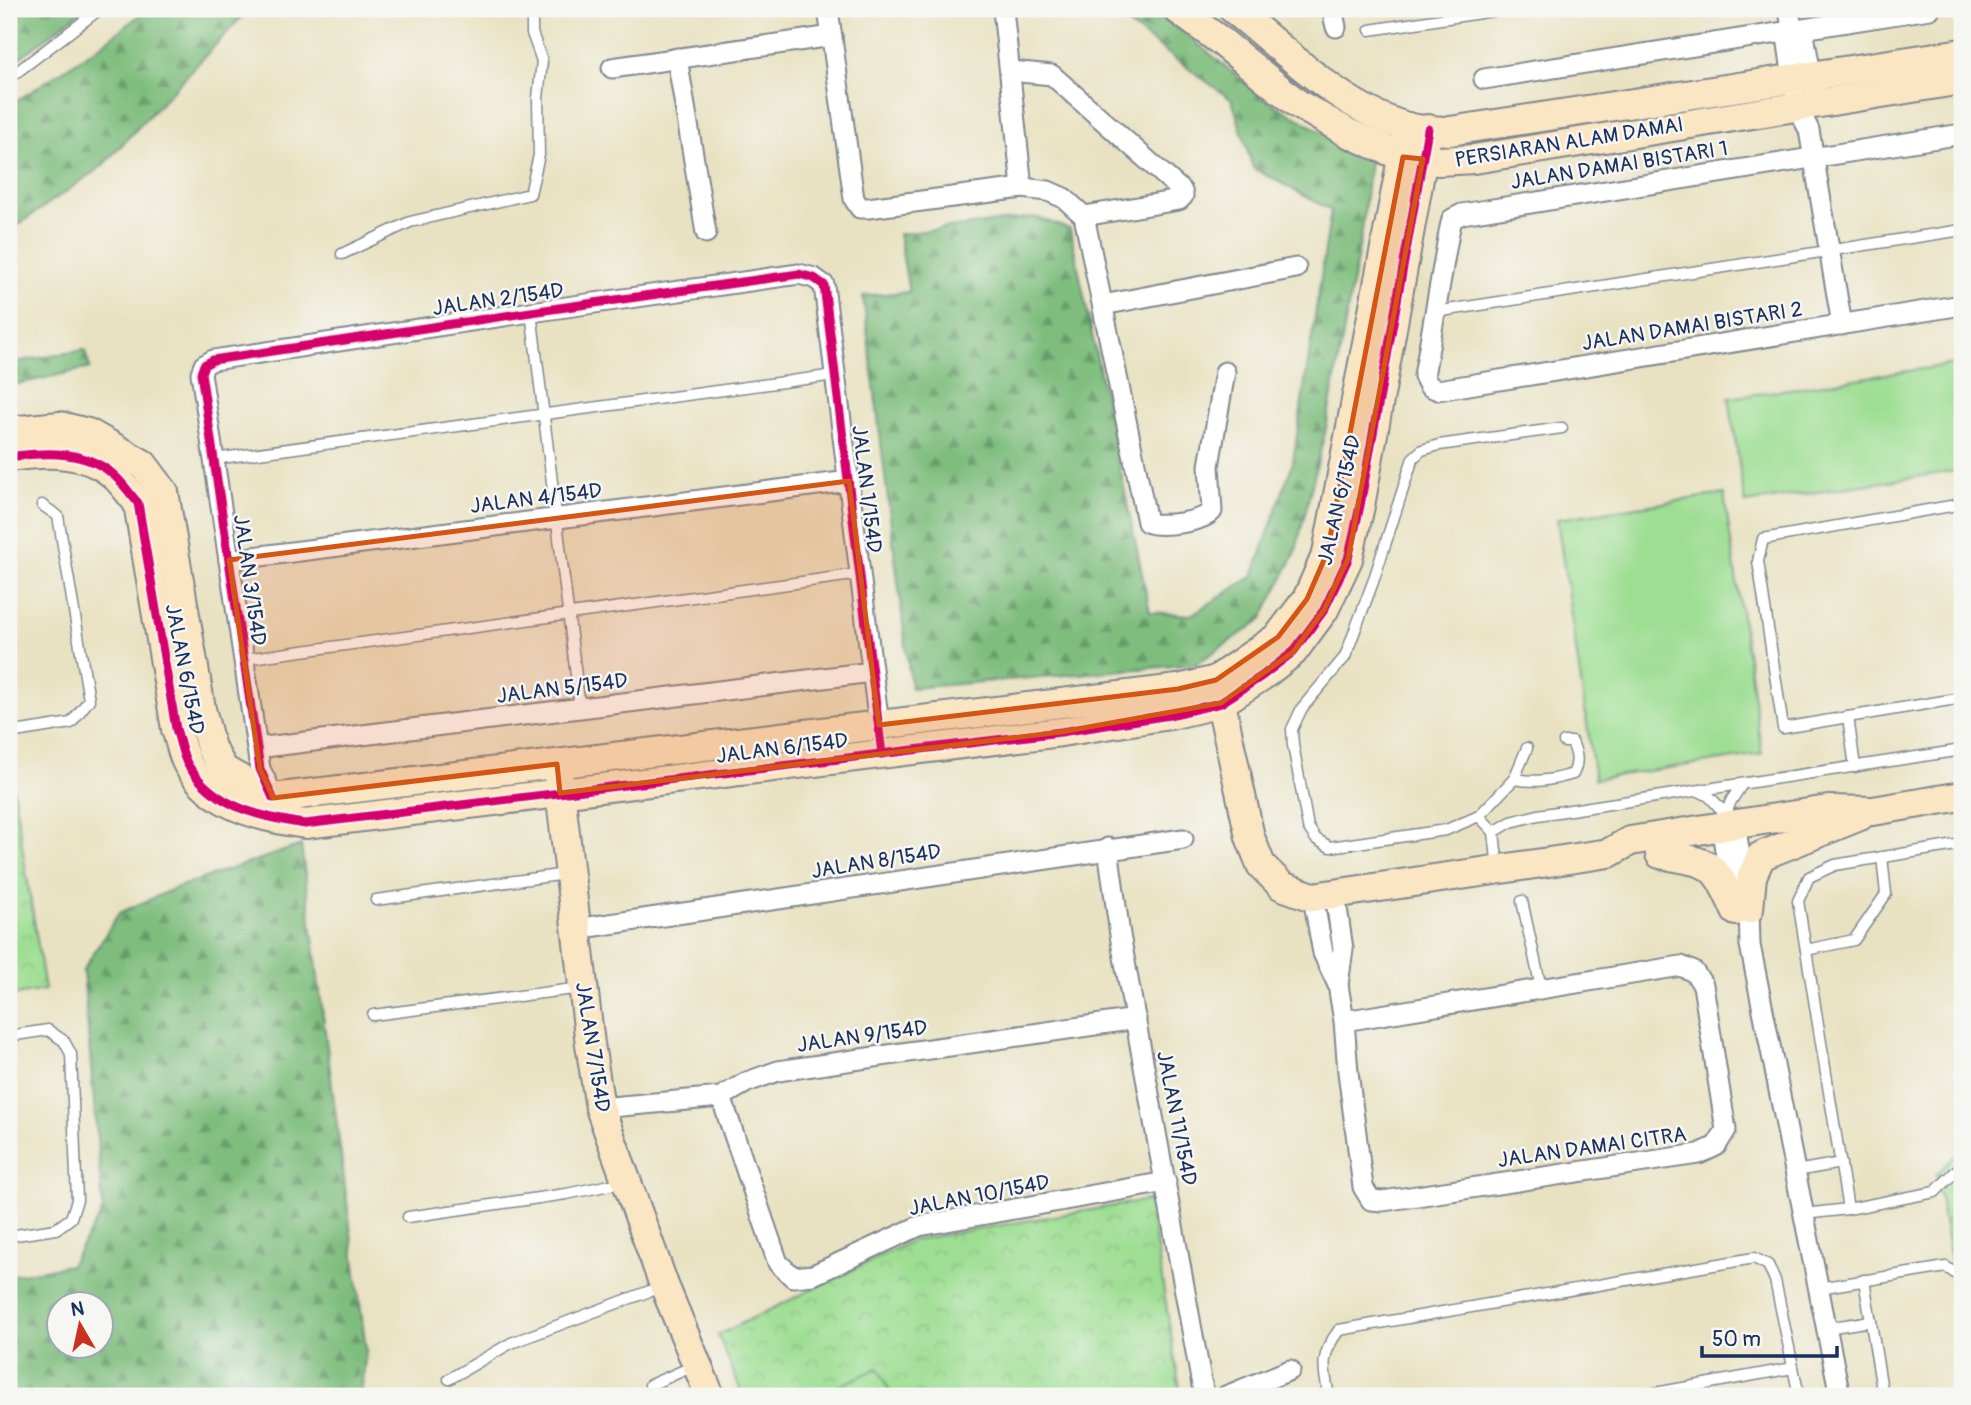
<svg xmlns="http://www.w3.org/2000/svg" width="1971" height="1405" viewBox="0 0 1971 1405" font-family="Pangolin,sans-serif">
  <defs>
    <pattern id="forest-firs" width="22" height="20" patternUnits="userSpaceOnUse" patternTransform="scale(1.75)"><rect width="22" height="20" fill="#7ebd7d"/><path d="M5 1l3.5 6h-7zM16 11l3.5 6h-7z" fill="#669a6a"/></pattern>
    <pattern id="park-crowns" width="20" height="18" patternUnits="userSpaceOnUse" patternTransform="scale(1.75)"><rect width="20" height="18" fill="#9ede93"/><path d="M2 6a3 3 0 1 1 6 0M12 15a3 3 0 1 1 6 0" fill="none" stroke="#88bf81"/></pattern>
  </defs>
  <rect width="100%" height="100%" fill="#f6f6f2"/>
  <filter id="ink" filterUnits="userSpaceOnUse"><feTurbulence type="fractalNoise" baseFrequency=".0143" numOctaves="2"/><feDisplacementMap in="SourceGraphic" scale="14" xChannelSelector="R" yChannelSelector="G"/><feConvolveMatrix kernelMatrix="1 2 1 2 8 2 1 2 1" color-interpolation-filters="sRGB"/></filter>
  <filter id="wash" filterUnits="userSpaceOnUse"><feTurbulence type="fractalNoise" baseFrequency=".00686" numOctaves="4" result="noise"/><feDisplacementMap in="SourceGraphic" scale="28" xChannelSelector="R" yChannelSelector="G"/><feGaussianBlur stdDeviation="1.57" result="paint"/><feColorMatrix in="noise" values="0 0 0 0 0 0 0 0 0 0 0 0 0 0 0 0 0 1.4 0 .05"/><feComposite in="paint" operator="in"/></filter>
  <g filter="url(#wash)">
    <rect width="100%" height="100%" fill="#e9e2c2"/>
    <g fill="url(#forest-firs)" stroke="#4c766e" stroke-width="2" fill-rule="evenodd">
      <path d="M9,9H84L9,66Z"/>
      <path d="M148,9H249L101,167L9,231V106L97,48Z"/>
      <path d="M1111,9H1151L1184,32L1263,98L1370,160L1362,231L1326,428L1295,554L1261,620L1196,664L911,688L863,296L909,292L899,234L1035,217L1070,229L1150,612L1191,615L1253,576L1293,462L1331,210L1253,168L1232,100L1110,11Z"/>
      <path d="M85,350L90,368L9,386V363Z"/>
      <path d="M301,845L366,1350L361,1396H9V1276L70,1265L103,1211L83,970L119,913L178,887ZM60,1304H102V1346H60Z"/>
    </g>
    <g fill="url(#park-crowns)" stroke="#5c8678" stroke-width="2">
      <path d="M9,764L45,990L9,996Z"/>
      <path d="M1962,1148V1289L1955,1284L1936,1175Z"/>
      <path d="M1149,1200L1181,1396H743L718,1335L913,1240Z"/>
    </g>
    <g fill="#9ede93" stroke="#5c8678" stroke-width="2">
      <path d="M1962,363V470L1745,503L1729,398Z"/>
      <path d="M1724,494L1762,754L1595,779L1557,519Z"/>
      <path d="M878,1368L892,1396H841L837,1387Z"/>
    </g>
  </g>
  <g filter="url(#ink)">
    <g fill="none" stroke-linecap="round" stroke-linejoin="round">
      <defs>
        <g id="lane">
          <path d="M1370,30L1506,9"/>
          <path d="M9,78L100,9"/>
          <path d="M342,254L410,222L530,194L539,155L538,98L542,61L532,33V9"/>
          <path d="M531,312L580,708"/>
          <path d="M1435,312L1962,230"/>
          <path d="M214,459L835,375"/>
          <path d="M244,659L860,574"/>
          <path d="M1848,717L1962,698"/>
          <path d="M9,733L71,723L89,700L58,516L42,505"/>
          <path d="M1527,748L1514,779C1536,783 1553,780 1573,774C1579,762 1577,754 1572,742H1564"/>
          <path d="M1855,767L1848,717L1783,728L1758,561L1763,539L1962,504"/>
          <path d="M1699,791L1709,796L1732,821"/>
          <path d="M1479,816L1514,779"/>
          <path d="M1724,819L1731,801L1742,784"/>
          <path d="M1494,832L1479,816L1446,830L1330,847L1316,839L1308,827L1293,745L1292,729L1302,708L1345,657L1373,582L1413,458L1422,450L1439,445L1562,428"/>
          <path d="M1498,869L1494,832L1511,822L1538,815L1962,750"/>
          <path d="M376,900L566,874"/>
          <path d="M1522,901L1541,988"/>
          <path d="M1806,950L1854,940L1886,894L1882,857"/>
          <path d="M373,1015L581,988"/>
          <path d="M9,1036L48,1030L64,1041L71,1054L77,1200L71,1218L56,1229L9,1236"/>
          <path d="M1796,1171L1841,1163"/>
          <path d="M1848,1209L1798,901L1809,877L1835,865L1962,844"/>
          <path d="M1804,1214L1848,1209L1935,1192L1962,1165"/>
          <path d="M408,1217L566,1194L625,1182"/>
          <path d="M1864,1280L1883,1396"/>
          <path d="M1819,1288L1946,1267L1962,1278"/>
          <path d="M1827,1328L1871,1321"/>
          <path d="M449,1379L511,1343L663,1286"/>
          <path d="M650,1385L696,1365"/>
          <path d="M1329,1396C1323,1367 1320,1355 1339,1330L1754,1258L1768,1265L1775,1280L1799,1396"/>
          <path d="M1639,1396L1793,1368"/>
        </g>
        <g id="street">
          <path d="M828,9L854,199L860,208H868L1022,188L1048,191L1064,198L1084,216L1147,522C1159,528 1204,522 1212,511L1209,466L1225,372"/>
          <path d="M1003,9L1022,188"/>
          <path d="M1332,9L1336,27"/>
          <path d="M1789,9L1792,29L1787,37L1797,106L1809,130L1842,325"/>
          <path d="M1792,29L1804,35L1813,86"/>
          <path d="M677,58L706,233"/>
          <path d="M612,68L832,36"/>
          <path d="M1010,71L1052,75L1182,191L1183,196L1179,200L1084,216"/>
          <path d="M1484,79L1930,9"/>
          <path d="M1962,134L1462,214L1452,219L1449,232L1424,376L1429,386L1438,390L1962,305"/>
          <path d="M1103,305L1296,268"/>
          <path d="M229,560L849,481"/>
          <path d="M257,748L872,672"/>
          <path d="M275,800L260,769L257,748L201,373L204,365L213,360L531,312L799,274L814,278L824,285L879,725"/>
          <path d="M1735,824L1749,909L1750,945L1840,1396"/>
          <path d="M1721,826L1732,891"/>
          <path d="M1108,848L1120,935L1204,1396"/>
          <path d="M1335,894L1343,949L1338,985"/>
          <path d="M1313,897L1323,953L1338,985L1344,1021L1348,1072L1363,1187L1371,1200L1383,1201L1699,1154L1716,1146L1726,1130L1703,985L1694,972L1681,966L1344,1021"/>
          <path d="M576,929L1183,839"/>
          <path d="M721,1097L778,1263L793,1277L813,1275L919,1226L1166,1182"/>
          <path d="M600,1108L721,1097L747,1082L778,1071L1136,1019"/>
          <path d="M1226,1396L1290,1370"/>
        </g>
        <g id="secondary">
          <path d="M1177,9L1222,42L1298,104L1348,133L1403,157L1439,161L1474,159L1962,80"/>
          <path d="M1233,9C1287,51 1339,107 1407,127C1420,131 1436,130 1450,131L1962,53"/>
          <path d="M9,431L60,426L88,433L143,464L164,492L201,709L211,748L224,770L273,798L1178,689L1216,680L1278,637L1307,599L1327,553L1408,127"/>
          <path d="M9,457C45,452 88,449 117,478C124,485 131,495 138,503L176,729C180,740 182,755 188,765C214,807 260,817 305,824L1061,732L1170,715L1221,703L1262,676L1293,652L1324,610L1348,559L1360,506L1428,129"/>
          <path d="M1217,685L1250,837L1261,865L1282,886L1313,897L1609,853L1630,841L1705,829L1828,810L1873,811L1962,796"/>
          <path d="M558,774L590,1044L600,1108L664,1285L710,1396"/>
          <path d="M1660,854C1713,864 1713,860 1736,911"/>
          <path d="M1749,909L1752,876L1761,856L1860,816"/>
        </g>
      </defs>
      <use href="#lane" stroke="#828890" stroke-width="13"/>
      <use href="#street" stroke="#828890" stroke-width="23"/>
      <use href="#secondary" stroke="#828890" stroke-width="32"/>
      <use href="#lane" stroke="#fff" stroke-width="10"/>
      <use href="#street" stroke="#fff" stroke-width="19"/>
      <use href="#secondary" stroke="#fbe6c4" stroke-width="28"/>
      <defs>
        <g id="cycleway">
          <path d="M9,457C45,452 88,449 117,478C124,485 131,495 138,503L176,729C180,740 182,755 188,765C214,807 260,817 305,824L1061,732L1170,715L1221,703L1262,676L1293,652L1324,610L1348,559L1360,506L1428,129"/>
          <path d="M273,798L260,769L257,748L201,373L204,365L213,360L531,312L799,274L814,278L824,285L882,754"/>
        </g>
      </defs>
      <use href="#cycleway" stroke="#f6f6f2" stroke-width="13"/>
      <use href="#cycleway" stroke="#d6006c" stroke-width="9"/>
    </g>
  </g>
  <path fill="#d45514" fill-opacity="0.2" stroke="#d45514" stroke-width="5" stroke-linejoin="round" d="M1403,157L1423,159L1348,559L1324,610L1293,652L1221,703L1061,732L560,793L557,764L273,798L260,769L229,560L849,481L879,725L1178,689L1216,680L1278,637L1307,599L1327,553Z"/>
  <g text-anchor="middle" stroke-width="5" stroke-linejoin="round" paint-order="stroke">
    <g font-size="21" fill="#1b2f5e" stroke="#f6f6f2">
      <text transform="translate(1569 142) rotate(-9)" y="7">PERSIARAN ALAM DAMAI</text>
      <text transform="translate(1619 165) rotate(-9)" y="7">JALAN DAMAI BISTARI 1</text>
      <text transform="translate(498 299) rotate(-8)" y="7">JALAN 2/154D</text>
      <text transform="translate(1692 326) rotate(-9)" y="7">JALAN DAMAI BISTARI 2</text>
      <text transform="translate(867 489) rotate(83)" y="7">JALAN 1/154D</text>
      <text transform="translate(536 498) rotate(-7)" y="7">JALAN 4/154D</text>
      <text transform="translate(1339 500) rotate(-77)" y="7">JALAN 6/154D</text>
      <text transform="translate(250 580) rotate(82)" y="7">JALAN 3/154D</text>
      <text transform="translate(185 669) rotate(79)" y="7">JALAN 6/154D</text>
      <text transform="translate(562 688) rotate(-7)" y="7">JALAN 5/154D</text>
      <text transform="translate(782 748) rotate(-7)" y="7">JALAN 6/154D</text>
      <text transform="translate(876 861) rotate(-9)" y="7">JALAN 8/154D</text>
      <text transform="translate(862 1036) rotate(-8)" y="7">JALAN 9/154D</text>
      <text transform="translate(593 1047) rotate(81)" y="7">JALAN 7/154D</text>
      <text transform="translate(1177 1118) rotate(79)" y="7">JALAN 11/154D</text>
      <text transform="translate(1592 1147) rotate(-8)" y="7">JALAN DAMAI CITRA</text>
      <text transform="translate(979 1195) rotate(-11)" y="7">JALAN 10/154D</text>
    </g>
  </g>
  <rect width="1971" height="1405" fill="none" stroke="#f6f6f2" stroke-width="35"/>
  <g transform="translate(80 1325) rotate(351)"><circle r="33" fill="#f6f6f2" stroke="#9ea6b7" stroke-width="2"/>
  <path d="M0-5L12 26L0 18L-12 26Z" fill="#c8321e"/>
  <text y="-10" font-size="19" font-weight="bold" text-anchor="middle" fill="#1b2f5e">N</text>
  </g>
  <path d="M1702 1346v10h135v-10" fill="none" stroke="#1b2f5e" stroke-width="3.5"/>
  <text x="1712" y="1346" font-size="21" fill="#1b2f5e" stroke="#f6f6f2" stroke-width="5" paint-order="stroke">50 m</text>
</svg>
